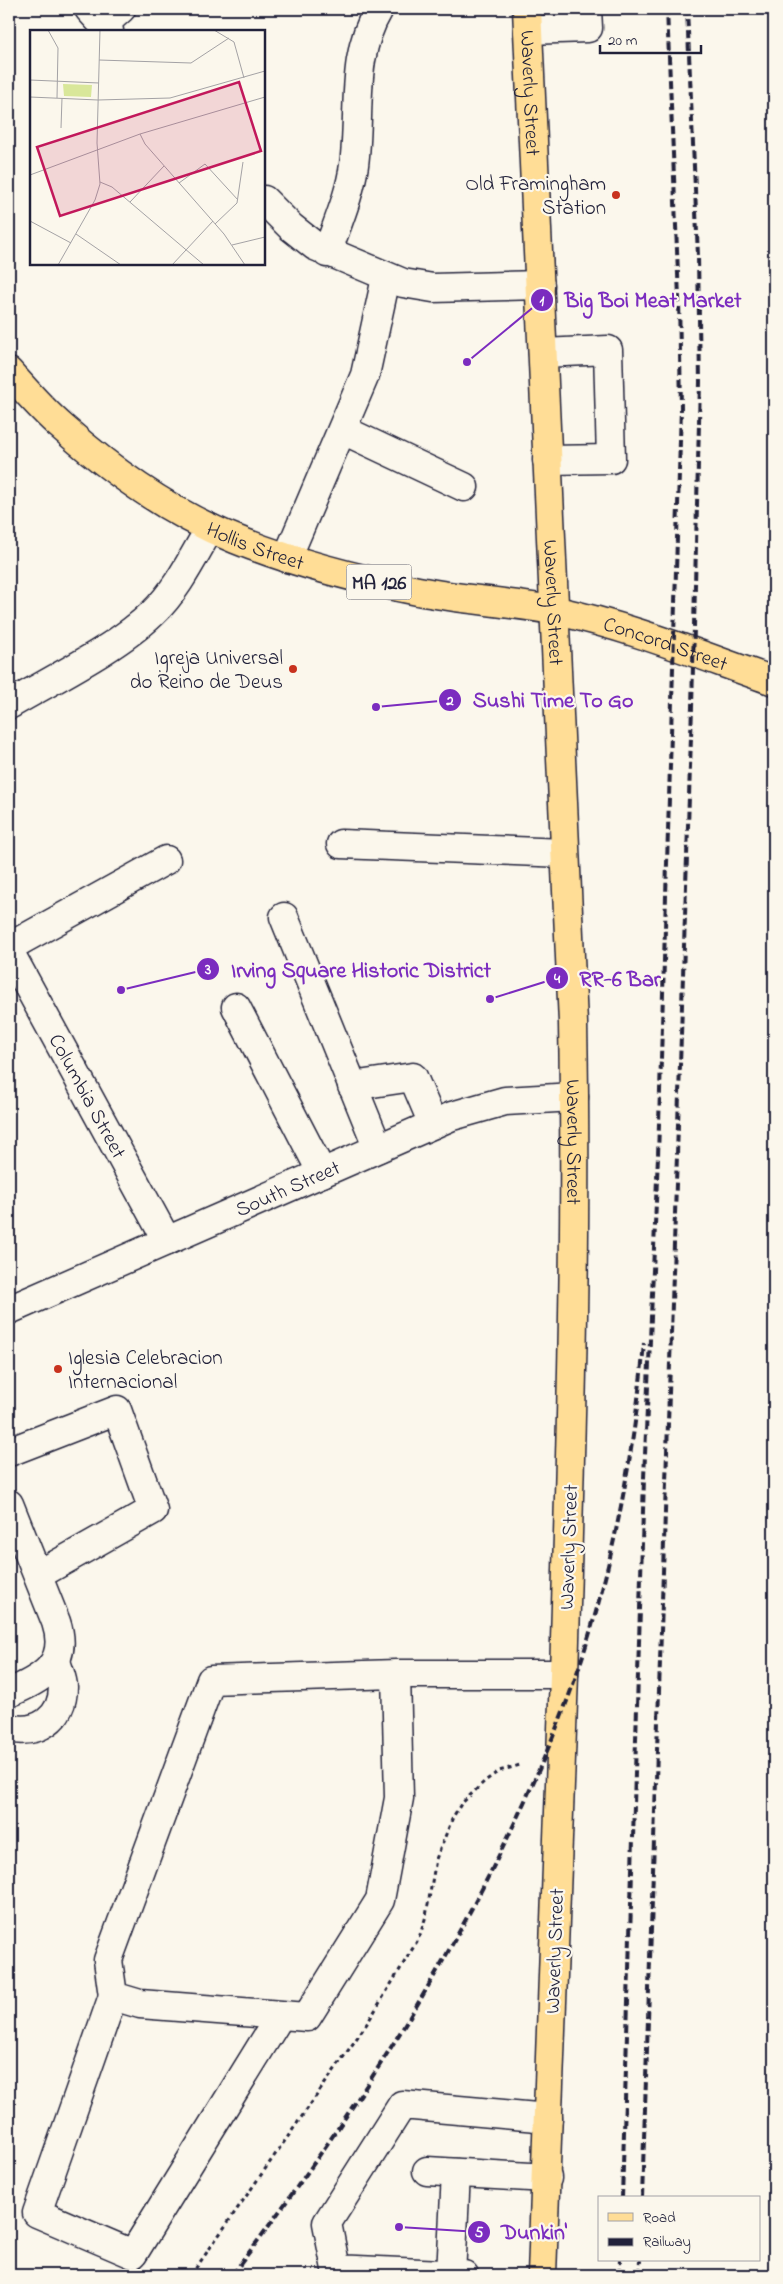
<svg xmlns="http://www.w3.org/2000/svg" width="783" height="2284" viewBox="0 0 783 2284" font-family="'Indie Flower',sans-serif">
  <rect width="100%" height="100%" fill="#fbf7ec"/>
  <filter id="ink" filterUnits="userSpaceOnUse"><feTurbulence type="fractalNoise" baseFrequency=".02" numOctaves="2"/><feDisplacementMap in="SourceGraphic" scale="10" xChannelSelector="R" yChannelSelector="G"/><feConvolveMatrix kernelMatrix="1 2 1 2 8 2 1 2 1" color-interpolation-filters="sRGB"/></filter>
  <g filter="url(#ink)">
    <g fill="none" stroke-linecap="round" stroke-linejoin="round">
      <defs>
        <g id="minor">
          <path d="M89,9L109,31"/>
          <path d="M103,25L121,9"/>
          <path d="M528,30L588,28L587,9"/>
          <path d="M264,200L291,227L315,246L403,283L433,288L540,285"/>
          <path d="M327,253C337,224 350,195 354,165C361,112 350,57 379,9"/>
          <path d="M543,353L608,350L611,459L547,460"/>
          <path d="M343,430L464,487"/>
          <path d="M287,558L365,375L386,278"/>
          <path d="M9,705C53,679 117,648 153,613C178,589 193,557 210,528"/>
          <path d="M341,844L564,853"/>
          <path d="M284,917L378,1148"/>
          <path d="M9,947L166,860"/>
          <path id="s1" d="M9,951L167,1241"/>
          <path d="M236,1007L322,1173"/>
          <path d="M352,1086L413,1077L433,1124"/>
          <path id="s2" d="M9,1310L452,1116L505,1101L574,1097"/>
          <path d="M9,1452L117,1410L153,1510L38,1575"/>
          <path d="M9,1504L56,1622C70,1664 42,1679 9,1693"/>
          <path d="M396,1674L399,1798L380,1900L307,2017L140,2004L113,1996L108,1960L211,1680L396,1674H564"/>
          <path d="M9,1728C37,1735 63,1719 63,1687C63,1679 58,1669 56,1661"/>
          <path d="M113,1996L37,2213L133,2254L280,2016"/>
          <path d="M427,2171L547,2178"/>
          <path d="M451,2275L456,2173"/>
          <path d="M464,2275L336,2269L327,2223L402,2105L548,2118"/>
        </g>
        <g id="major">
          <path id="s3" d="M527,9L573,1023C577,1229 571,1434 565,1640C559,1852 551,2064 542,2275"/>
          <path id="s4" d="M9,372C26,391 43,411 62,427C113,472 172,514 235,539C294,563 357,579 418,591C464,600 511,602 557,611C631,627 702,656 774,681"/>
        </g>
      </defs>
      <use href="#minor" stroke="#22223b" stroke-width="31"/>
      <use href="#major" stroke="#22223b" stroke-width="31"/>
      <path stroke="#22223b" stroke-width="3" stroke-dasharray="4 4" stroke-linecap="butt" d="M191,2275L368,2022L419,1938L426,1916L436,1859L453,1817L461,1804L485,1781L499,1771L520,1765"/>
      <use href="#minor" stroke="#fbf7ec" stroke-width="28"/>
      <use href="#major" stroke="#ffdd96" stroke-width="28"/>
      <g stroke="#22223b" stroke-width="4" stroke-dasharray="8 4" stroke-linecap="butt">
        <path d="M622,2198L644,1478L658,1156L681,408L679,298L667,9"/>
        <path d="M642,2198L692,707L700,382L698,256L687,9"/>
        <path d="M232,2275C340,2133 439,1984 515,1822C543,1763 569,1702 588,1639C617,1544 635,1443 644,1343"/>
        <path d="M619,2275L620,2260"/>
        <path d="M639,2275L640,2260"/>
      </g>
    </g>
  </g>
  <g fill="#c8321e" stroke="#fbf7ec" stroke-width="2">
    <circle cx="616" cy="195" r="5"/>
    <circle cx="293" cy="669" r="5"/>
    <circle cx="58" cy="1369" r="5"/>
  </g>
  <g text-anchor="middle" stroke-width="4.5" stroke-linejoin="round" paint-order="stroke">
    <rect fill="#fbf7ec" stroke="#636270" stroke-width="1" x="346.5" y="564.5" width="65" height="35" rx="4"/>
    <g font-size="20" font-weight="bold" fill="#22223b">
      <text x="379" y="589">MA 126</text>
    </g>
    <g font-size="21" fill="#22223b" stroke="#fbf7ec">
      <text dy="7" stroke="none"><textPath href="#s3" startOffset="84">Waverly Street</textPath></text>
      <text dy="7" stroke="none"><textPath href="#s4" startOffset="305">Hollis Street</textPath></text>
      <text dy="7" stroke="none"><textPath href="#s3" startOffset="594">Waverly Street</textPath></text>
      <text dy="7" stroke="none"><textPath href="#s4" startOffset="728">Concord Street</textPath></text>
      <text dy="7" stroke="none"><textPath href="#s1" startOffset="165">Columbia Street</textPath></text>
      <text dy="7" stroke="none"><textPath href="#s3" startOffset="1134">Waverly Street</textPath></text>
      <text dy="7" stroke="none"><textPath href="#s2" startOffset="304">South Street</textPath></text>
      <text transform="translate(568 1547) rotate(-88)" y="7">Waverly Street</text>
      <text transform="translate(554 1951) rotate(-88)" y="7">Waverly Street</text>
    </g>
    <g font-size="21" fill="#22223b" stroke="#fbf7ec" text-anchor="end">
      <text x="606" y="190">Old Framingham<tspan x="606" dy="24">Station</tspan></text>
      <text x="283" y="664">Igreja Universal<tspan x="283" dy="24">do Reino de Deus</tspan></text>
      <text x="68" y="1364" text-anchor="start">Iglesia Celebracion<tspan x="68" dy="24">Internacional</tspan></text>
    </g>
  </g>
  <g transform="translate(30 30)">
    <rect width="235" height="235" fill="#fbf7ec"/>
    <path d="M33,54L62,55L61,67L34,66Z" fill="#d9e79a"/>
    <path fill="none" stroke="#a4a2a5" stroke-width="1" d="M18,0L28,18L27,68M184,0L204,12L214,48M69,30L161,33L199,8M0,50L69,53M0,67L68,70L140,68L235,41M31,98L32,68M110,104L115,114L194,204L215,235M0,145L110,104L235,67M70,152L82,157L174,235M149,153L175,134L208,170M100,172L134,136M0,191L41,213M185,194L207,173L213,132M46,204L91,235M202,215L235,207M28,235L65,170L70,154L67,113L70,0M142,235L183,191"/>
    <path fill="#c2185b" fill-opacity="0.15" stroke="#c2185b" stroke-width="2.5" d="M209,52L231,121L30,186L7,117Z"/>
    <rect width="235" height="235" fill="none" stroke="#22223b" stroke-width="2.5"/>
  </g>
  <path fill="none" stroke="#7b2cbf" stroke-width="2" d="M467 362L542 300M376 707L450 700M121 990L208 969M490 999L557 978M399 2227L479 2232"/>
  <g fill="#7b2cbf" stroke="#fbf7ec" stroke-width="2">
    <circle cx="467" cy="362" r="5"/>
    <circle cx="376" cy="707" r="5"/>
    <circle cx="121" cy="990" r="5"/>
    <circle cx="490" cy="999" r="5"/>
    <circle cx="399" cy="2227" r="5"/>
    <circle cx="542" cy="300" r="12"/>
    <circle cx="450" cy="700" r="12"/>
    <circle cx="208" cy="969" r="12"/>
    <circle cx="557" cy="978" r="12"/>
    <circle cx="479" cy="2232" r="12"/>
  </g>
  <g font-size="15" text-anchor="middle" font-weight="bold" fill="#fff">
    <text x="542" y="305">1</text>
    <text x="450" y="705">2</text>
    <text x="208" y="974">3</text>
    <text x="557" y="983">4</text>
    <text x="479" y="2237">5</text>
  </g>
  <g font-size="22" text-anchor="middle" font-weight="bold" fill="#7b2cbf" stroke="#fbf7ec" stroke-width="4.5" stroke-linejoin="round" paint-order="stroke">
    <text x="653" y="307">Big Boi Meat Market</text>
    <text x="553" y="707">Sushi Time To Go</text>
    <text x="361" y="977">Irving Square Historic District</text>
    <text x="620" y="986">RR-6 Bar</text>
    <text x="534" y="2239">Dunkin'</text>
  </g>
  <rect width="783" height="2284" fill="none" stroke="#fbf7ec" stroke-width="30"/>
  <rect x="15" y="15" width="753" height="2254" fill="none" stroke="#22223b" stroke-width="2" filter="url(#ink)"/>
  <rect x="598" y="2196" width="162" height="65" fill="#fbf7ec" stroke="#a4a2a5"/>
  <rect x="608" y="2213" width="25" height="8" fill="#ffdd96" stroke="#a4a2a5"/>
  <text x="643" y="2222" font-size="15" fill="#22223b">Road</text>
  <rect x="608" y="2238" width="25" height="8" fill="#22223b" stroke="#a4a2a5"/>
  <text x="643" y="2246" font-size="15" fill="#22223b">Railway</text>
  <path d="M600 45v8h101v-8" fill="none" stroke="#22223b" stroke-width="2.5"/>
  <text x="608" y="45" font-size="15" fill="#22223b" stroke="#fbf7ec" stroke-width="4" paint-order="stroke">20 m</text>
</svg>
